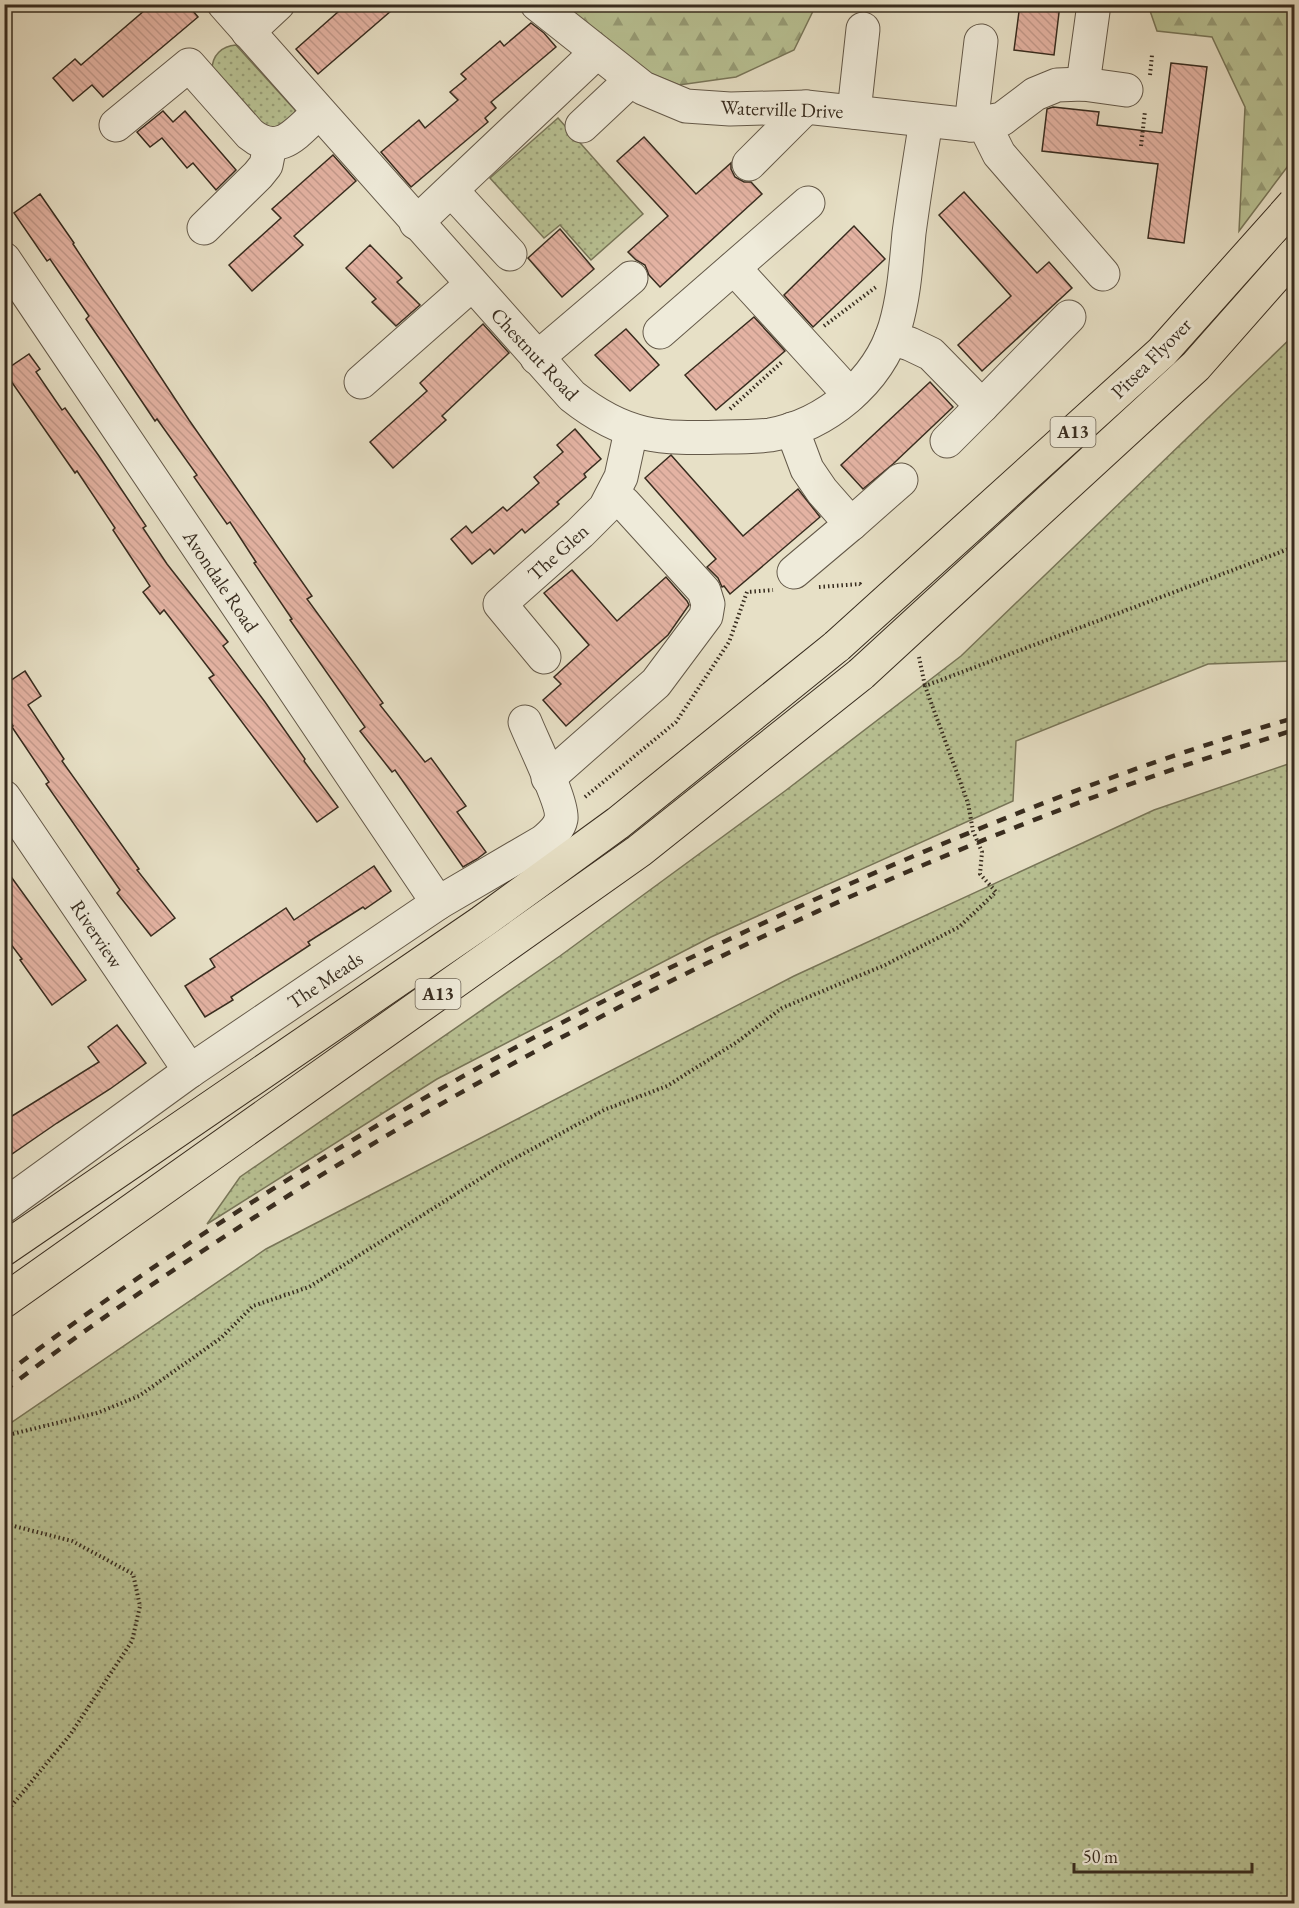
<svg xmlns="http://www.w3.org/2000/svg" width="1299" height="1908" viewBox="0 0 1299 1908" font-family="'EB Garamond',serif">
  <defs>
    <pattern id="grass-dots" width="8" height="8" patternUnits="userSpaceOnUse" patternTransform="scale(1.5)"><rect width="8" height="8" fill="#b8c193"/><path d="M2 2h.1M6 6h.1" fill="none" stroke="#979d77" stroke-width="1.8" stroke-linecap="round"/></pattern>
    <pattern id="forest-firs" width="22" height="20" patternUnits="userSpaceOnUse" patternTransform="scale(1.5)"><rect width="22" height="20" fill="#b8c193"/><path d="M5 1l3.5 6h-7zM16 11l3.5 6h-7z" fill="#979d77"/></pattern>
    <pattern id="building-back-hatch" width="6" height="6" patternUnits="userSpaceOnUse" patternTransform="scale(1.5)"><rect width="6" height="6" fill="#e4b3a3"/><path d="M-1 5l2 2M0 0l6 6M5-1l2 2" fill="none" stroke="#c49a8c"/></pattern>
  </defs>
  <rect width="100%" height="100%" fill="#e7e0c6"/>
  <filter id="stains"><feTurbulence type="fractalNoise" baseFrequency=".00333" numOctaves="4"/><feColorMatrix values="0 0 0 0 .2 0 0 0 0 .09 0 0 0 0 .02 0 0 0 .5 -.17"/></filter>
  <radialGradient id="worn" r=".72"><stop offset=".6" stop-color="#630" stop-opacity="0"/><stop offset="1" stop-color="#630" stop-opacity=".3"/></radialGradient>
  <g fill="url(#grass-dots)" stroke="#787659" stroke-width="1.5">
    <path d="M236,45L295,110V118L269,133L212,70C212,55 222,46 236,45Z"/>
    <path d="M558,118L643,214L591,260L560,225L544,238L490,178Z"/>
    <path d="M1294,335V661L1208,664L1016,741L1013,801L711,937L437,1079L207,1224L240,1177L560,956L785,791L961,656Z"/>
    <path d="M1294,762V1903H5V1427L266,1249L794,976L1154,810Z"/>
  </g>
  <g fill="url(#forest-firs)" stroke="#787659" stroke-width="1.5">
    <path d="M557,5H816L794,50L736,77L679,85L640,69Z"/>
    <path d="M1148,5H1294V158L1239,231L1245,107L1212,37L1157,31Z"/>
  </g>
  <g fill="url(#building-back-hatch)" stroke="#382c1f" stroke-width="1.5">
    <path d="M152,4H187L198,17L103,97L92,85L73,101L53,78L75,59L81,65Z"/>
    <path d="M347,4H399L318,74L296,49Z"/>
    <path d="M1020,4H1060L1054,55L1014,50Z"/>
    <path d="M531,23L544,33L556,47L491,102L496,108L485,118L488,122L411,187L381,152L419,120L425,128L458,100L450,92L466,79L461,74L500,41L504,46Z"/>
    <path d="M1171,63L1207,67L1184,243L1148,238L1158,164L1042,151L1047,109L1053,107L1099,112L1097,125L1162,133Z"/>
    <path d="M163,111L173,122L185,111L236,170L216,190L193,163L187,168L162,138L150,147L137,132Z"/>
    <path d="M644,137L696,194L731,163V169L735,177L744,182H751L762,194L660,287L649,275L645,265L636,260L628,252L668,216L617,161Z"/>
    <path d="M333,155L356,181L294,236L303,245L252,291L229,265L281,218L272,209Z"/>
    <path d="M964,192L1037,273L1049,262L1072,288L982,371L958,345L1011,296L939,215Z"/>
    <path d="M40,194L74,243L73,244L189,420L312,596L307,599L383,703L380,705L425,762L431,758L466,806L457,812L486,852L477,859L463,867L395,770L392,772L360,731L365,727L290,620L292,619L254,563L256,562L230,522L227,524L194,477L197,475L157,419L155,421L114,360L86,319L89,316L50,259L47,261L14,213Z"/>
    <path d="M854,226L885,259L813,327L784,295Z"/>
    <path d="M560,229L594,269L562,297L528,258Z"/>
    <path d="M370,245L402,278L397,282L420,305L396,326L372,302L376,299L346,268Z"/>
    <path d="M754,317L785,351L716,410L685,375Z"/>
    <path d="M483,324L509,353L442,416L446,420L393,468L370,442L427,391L420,383Z"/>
    <path d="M626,329L659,365L630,391L595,355Z"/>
    <path d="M29,354L40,369L36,372L62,410L65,408L99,456L146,526L143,528L167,564L228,642L223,646L265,702L305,759L304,761L338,807L317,822L209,678L214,675L164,610L160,614L143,592L150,586L113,530L115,528L77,471L75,473L4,371Z"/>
    <path d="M930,382L953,407L893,464L863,489L841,465Z"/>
    <path d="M575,429L601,459L584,474L586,477L557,502L559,504L525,533L522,529L494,554L490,549L472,564L451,539L466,526L472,533L503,507L507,511L539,483L534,477L563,452L557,445Z"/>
    <path d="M671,455L743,536L798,489L820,517L730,594L724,586L722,587L718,578L707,567L716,559L645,478Z"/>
    <path d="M572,570L617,621L666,577L687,601L689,605L668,635L566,726L543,700L561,684L554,677L589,645L544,593Z"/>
    <path d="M25,671L41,696L28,705L64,759L62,761L139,869L137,870L175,918L151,936L117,893L120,890L46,784L49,782L12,727L13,726L4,713V685Z"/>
    <path d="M374,866L391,891L365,909L363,907L308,942L310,945L231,997L233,1000L205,1017L185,986L215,967L210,959L286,908L294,920Z"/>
    <path d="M4,867L86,980L52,1005L20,960L22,959L4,935Z"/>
    <path d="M117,1025L146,1063L110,1089L57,1123L12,1154L4,1143V1121L99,1062L88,1047Z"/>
  </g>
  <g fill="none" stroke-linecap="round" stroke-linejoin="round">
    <defs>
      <g id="minor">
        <path d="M224,4L572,396C625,438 659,439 725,437C739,437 755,437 770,435C826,425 878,382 895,327C904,297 906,265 909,233C914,196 920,158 926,121"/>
        <path d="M537,4L643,88L686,106L730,109L806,107L971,125L1002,119L1035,94L1057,85L1083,84L1126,90"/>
        <path d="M248,32L278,4"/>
        <path d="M1083,84L1094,4"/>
        <path d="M854,112L863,29"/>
        <path d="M984,124L999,154L1103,274"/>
        <path d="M116,125L189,65L250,134C279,158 297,132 318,113"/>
        <path d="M971,125L981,41"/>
        <path d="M582,126L631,80"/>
        <path d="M749,164L806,107"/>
        <path d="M452,191L510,254"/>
        <path d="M416,223L597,52"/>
        <path d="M204,228L258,175L266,165L270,145"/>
        <path d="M4,259L438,903"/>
        <path d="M734,268L850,395"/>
        <path d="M660,332L808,203"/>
        <path d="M891,338L910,344L931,354L982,406L1069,317"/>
        <path d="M537,358L631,278"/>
        <path d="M361,382L471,285"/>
        <path d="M792,429L807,469L822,491L851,524L794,572"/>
        <path d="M947,441L982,406"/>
        <path d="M851,524L901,480"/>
        <path d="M544,657L500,604L580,533L605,508L621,477L631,431"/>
        <path d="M548,778L656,683L706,616L708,604L704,591L624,503"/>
        <path d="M4,797L190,1071"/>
        <path d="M4,1206L190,1071L438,903L544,841C552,834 559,829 561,819C564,804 532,740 525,722"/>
      </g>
      <g id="highway">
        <path d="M4,1249L482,922L618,823L837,646"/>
        <path d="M4,1301L639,851L861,674"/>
      </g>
    </defs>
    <use href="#minor" stroke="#645949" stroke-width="35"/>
    <use href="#highway" stroke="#382c1f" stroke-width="35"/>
    <g stroke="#382c1f" stroke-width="4" stroke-dasharray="1.5 3" stroke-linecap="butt">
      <path d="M1150,75L1152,55"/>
      <path d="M1141,146L1145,111"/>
      <path d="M824,326L876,287"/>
      <path d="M730,409L782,362"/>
      <path d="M819,587L860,584L862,587"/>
      <path d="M919,657L925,686"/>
      <path d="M585,797L676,722L729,642L747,592L773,590"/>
      <path d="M4,1436L97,1413L139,1396L221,1338L253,1306L309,1287L497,1168L604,1110L667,1086L737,1042L782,1008L885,965L959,927L996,892L980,874L982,852L973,831L968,803L925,686L1294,547"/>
      <path d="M4,1519L10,1525L72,1541L133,1574L140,1606L132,1641L70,1735L4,1815"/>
    </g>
    <use href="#minor" stroke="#efebda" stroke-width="33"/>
    <use href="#highway" stroke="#e7e0c6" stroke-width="33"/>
    <g stroke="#382c1f" stroke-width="4.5" stroke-dasharray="10 10" stroke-linecap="butt">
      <path d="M4,1375C254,1185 530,1028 816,899C971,829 1131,765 1294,718"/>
      <path d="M4,1391C97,1319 195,1255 294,1192C534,1042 788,915 1052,813C1131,782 1213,756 1294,730"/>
    </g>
    <defs>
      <g id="highway-bridge">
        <path d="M837,646L1162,352L1294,204"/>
        <path d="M861,674L1196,366L1294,255"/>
      </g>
    </defs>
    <use href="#highway-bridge" stroke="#382c1f" stroke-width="35" stroke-linecap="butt"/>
    <use href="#highway-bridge" stroke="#e7e0c6" stroke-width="33"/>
  </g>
  <g text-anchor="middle" stroke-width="6" stroke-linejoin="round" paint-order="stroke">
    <g fill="#efebda" stroke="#6f6557" stroke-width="1.5">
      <rect x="1050.5" y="417" width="45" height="30" rx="4.5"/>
      <rect x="415.5" y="979" width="45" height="30" rx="4.5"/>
    </g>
    <g font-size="18" font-weight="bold" fill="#382c1f">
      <text x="1073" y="438">A13</text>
      <text x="438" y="1000">A13</text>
    </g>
    <g font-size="20" fill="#382c1f" stroke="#efebda">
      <text transform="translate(782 109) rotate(2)" y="7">Waterville Drive</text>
      <text transform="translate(535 354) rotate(47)" y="7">Chestnut Road</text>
      <text transform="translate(1151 358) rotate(-45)" y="7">Pitsea Flyover</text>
      <text transform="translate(558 552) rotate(-42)" y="7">The Glen</text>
      <text transform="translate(221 581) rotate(56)" y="7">Avondale Road</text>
      <text transform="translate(97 934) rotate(56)" y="7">Riverview</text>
      <text transform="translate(325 980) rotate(-34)" y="7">The Meads</text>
    </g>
  </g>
  <rect width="1299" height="1908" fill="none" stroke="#e7e0c6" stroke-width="24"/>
  <rect x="6" y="6" width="1287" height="1896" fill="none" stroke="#382c1f" stroke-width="3"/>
  <rect x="12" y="12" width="1275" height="1884" fill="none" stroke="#382c1f" stroke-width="1.5"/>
  <path d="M1074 1863v9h178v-9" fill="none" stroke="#382c1f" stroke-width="3"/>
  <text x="1083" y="1863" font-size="18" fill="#382c1f" stroke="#efebda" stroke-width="4.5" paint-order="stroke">50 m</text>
  <rect width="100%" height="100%" filter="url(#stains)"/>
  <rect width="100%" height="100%" fill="url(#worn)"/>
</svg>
